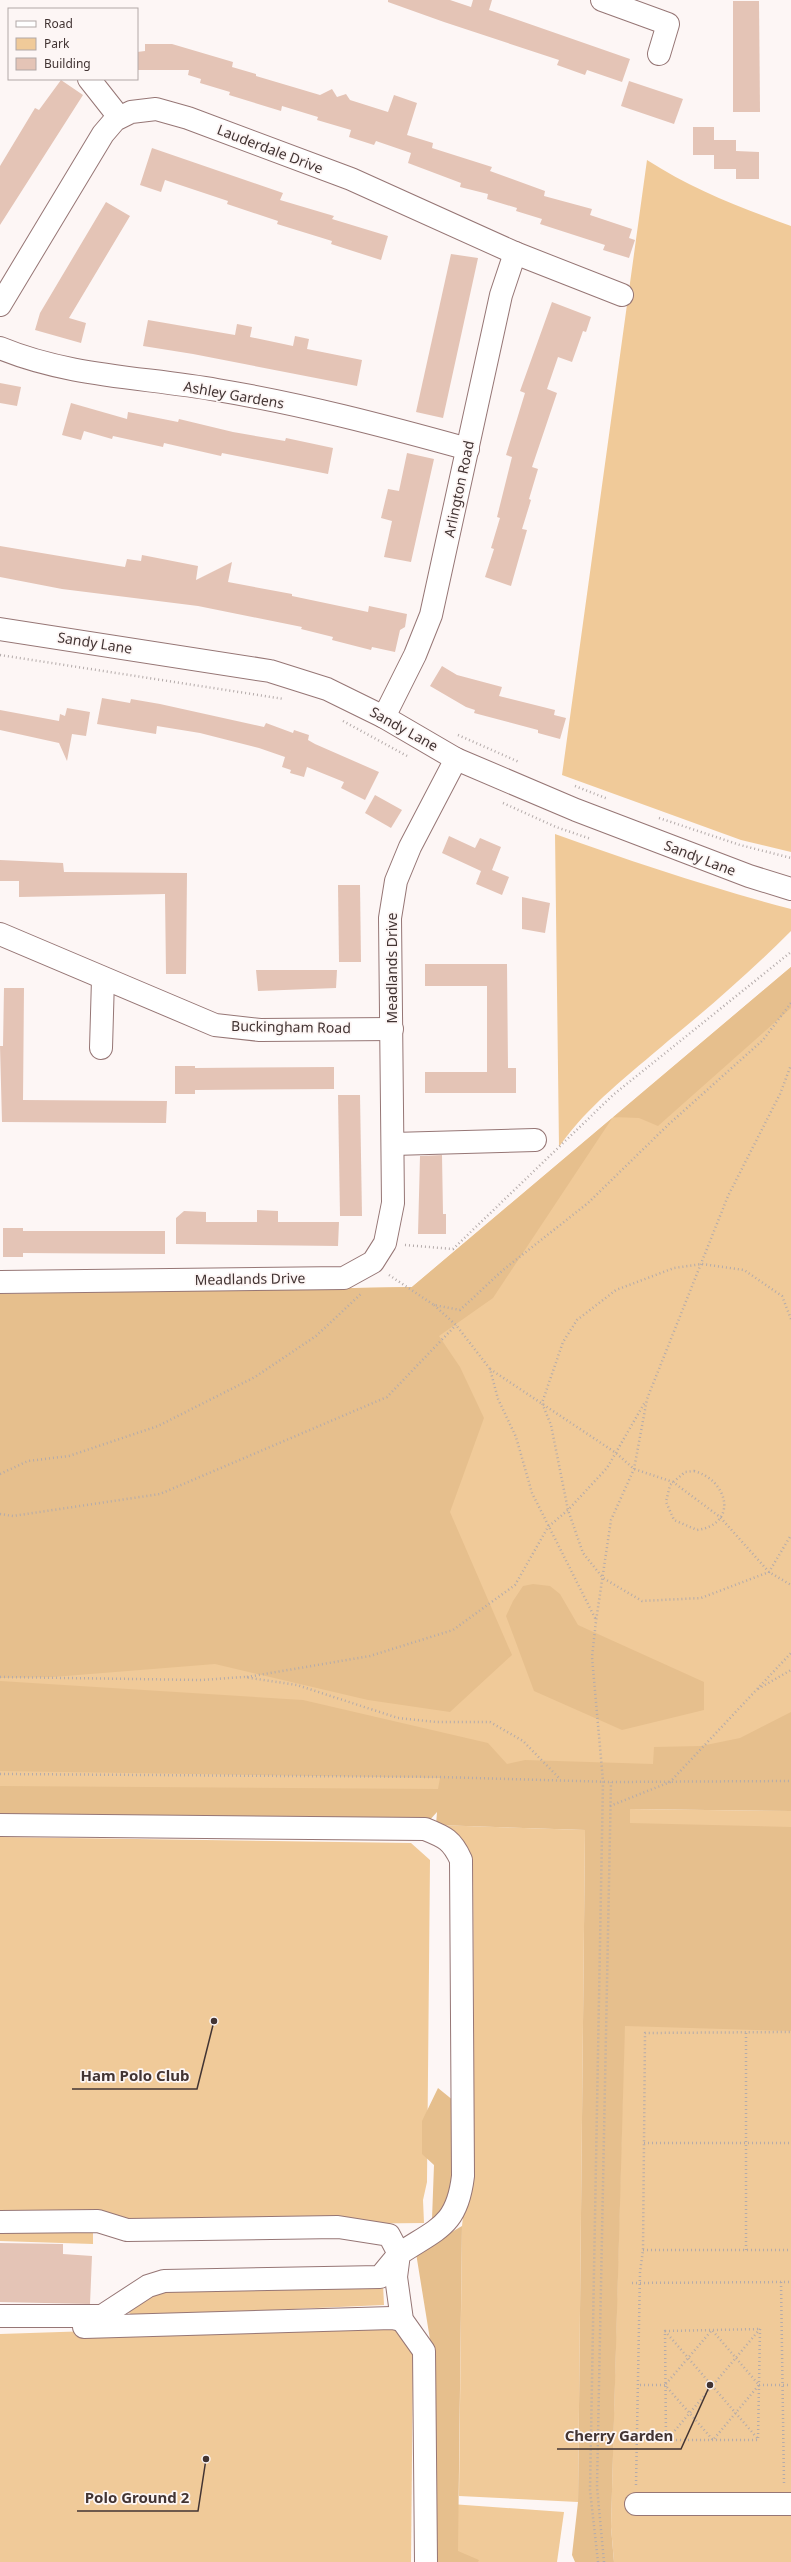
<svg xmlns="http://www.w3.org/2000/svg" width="791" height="2562" viewBox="0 0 791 2562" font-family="'Noto Sans',sans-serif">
  <rect width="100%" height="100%" fill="#fdf6f5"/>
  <g fill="#f0ca99">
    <path d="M647,160C692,189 741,208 791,226V852L741,840L562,775Z"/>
    <path d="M555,834C633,862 711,888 791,909V931C752,970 711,1006 668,1041C630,1074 588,1105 559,1147Z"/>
    <path d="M791,967V1801H0V1294L412,1287Z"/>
    <path d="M630,1809L791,1811V2562H614L611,2527Z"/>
    <path d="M436,1825L585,1830L578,2502L459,2496L462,2226L474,2113L473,1867Z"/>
    <path d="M0,1837L411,1843L430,1860L427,2182L423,2200L424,2223L141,2226L0,2214Z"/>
    <path d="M0,2228L93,2229V2244L0,2241Z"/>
    <path d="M383,2284L384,2305L134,2316L126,2311L165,2288Z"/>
    <path d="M386,2321L410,2341L413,2356L411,2562H0V2334Z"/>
    <path d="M451,2504L564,2512L557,2562H448Z"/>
  </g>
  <g fill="#e6bf8d">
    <path d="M791,967V1008L658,1126L639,1118L613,1117L493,1298L439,1336L460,1367L484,1418L450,1512L512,1655L450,1712L368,1700L215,1664L53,1677L0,1678V1294L412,1287Z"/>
    <path d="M533,1584L550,1586L560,1594L578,1625L704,1682V1710L622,1730L534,1691L506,1616L513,1601L523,1586Z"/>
    <path d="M0,1681L303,1700L488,1743L507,1764L525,1760L653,1764L654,1747L701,1746L740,1738L791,1712V1811L630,1809V1823L791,1827V2031L625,2026L611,2527L614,2562H575L572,2555L578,2502L585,1830L436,1825L437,1812L428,1822L0,1817V1786L438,1789L440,1778L0,1771Z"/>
    <path d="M438,2088L470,2114L450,2214L432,2219L434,2165L422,2154V2121Z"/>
    <path d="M462,2226L458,2551L479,2560L478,2562H432L433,2358L416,2253Z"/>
  </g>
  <g fill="#e4c4b6">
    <path d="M388,0H450L471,7L473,0H492L489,10L630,59L622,82L587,70L585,75L557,65L559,60L444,22L388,2Z"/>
    <path d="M733,1H759L760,112H733Z"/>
    <path d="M145,44H172L233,62L232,67L256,74V76L320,95L332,89L337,97L346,94L350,100L388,112L394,95L417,103L407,135L433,143L432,148L492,167L490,171L545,191L544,196L592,209L590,215L632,229L629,238L635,240L629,258L603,250L605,245L540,224L542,219L516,211L517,208L487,199L488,194L460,187L461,183L408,163L411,153L376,141L374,145L349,137L351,130L317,120L318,117L282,106L281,111L229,95L230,92L200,83L201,79L188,75L189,70H137V52L145,51Z"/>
    <path d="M61,80L83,95L0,225V166L35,108L39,110Z"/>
    <path d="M629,81L683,99L674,124L621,106Z"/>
    <path d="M693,127H714V140H736V151L759,152V179H736V169H714V155H693Z"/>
    <path d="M152,148L283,193L280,200L334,216L332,219L388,236L381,260L331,244L332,241L277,224L278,221L227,204L228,201L165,180L161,192L140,185Z"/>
    <path d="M106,202L130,216L69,318L86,323L81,343L35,330L40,313Z"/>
    <path d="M451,254L478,258L443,418L416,412Z"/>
    <path d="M552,302L591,317L586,332L583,331L572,362L558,357L547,389L557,393L532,467L538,469L529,499L531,500L522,529L527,530L511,586L485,577L494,549L491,548L500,518L497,517L512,457L506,455L525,393L520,391Z"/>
    <path d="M148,320L235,335L237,324L252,327L250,337L293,346L295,336L309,339L307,349L362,360L357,386L193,354L143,346Z"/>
    <path d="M0,383L21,387L17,406L0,403Z"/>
    <path d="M71,403L127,419L128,412L178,422L179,419L233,432L285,441L286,438L333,448L328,474L222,453L221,456L164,443L163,447L113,436L112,439L84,431L81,440L62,435Z"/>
    <path d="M407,453L434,459L411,562L384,557L392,521L381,518L388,489L399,491Z"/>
    <path d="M0,546L125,567L127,559L141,561L142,555L198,566L196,580L232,562L228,582L292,594V596L368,612L369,606L407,614L405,627L400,630L395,652L372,647L371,650L332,640L333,637L301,629L302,627L198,606L62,589L0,577Z"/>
    <path d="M442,666L457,675L502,687L499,696L555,710L554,715L566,718L560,739L538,733V730L474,713L475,710L466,707L430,686Z"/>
    <path d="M102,698L130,703L131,699L160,704L264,727L266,723L293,733L294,730L309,735L308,740L315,744L379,772L365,800L341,788L344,782L307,767L304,777L290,773L291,770L282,767L285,757L259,748L200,733L157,726L156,734L97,724Z"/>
    <path d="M67,708L90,712L86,736L72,734L67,761L59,743L0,730V710L59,721L60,714L65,716Z"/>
    <path d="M375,795L402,810L391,828L365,813Z"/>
    <path d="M449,836L475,848L480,838L501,847L492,870L509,877L502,895L476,884L481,871L442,853Z"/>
    <path d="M0,860L63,863L64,872L187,873L186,974H166L165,894L19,897V881H0Z"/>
    <path d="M338,885H360L361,962H339Z"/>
    <path d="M522,897L550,903L545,933L522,929Z"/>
    <path d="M425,964H507L508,1068H516V1093H425V1072H487V986H425Z"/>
    <path d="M256,970H337L336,988L258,991Z"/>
    <path d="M4,988H24L23,1100L167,1101L166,1123L2,1122L0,1046H3Z"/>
    <path d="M175,1066H195V1068L334,1067V1089L195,1090V1094H175Z"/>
    <path d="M338,1095H360L362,1216H340Z"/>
    <path d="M442,1155L443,1214H446V1234H418L420,1156Z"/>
    <path d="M257,1210L278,1211V1222H339L338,1246L176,1244V1218L184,1211L206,1212V1222H257Z"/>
    <path d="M3,1228H23V1231H165V1254L23,1253V1257H3Z"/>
    <path d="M0,2243L63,2244V2254L92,2256L90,2304L0,2302Z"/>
  </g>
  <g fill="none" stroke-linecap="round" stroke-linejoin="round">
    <defs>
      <g id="minor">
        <path d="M602,0L668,24L659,54"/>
        <path d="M89,79L119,117"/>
        <path d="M0,305L103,134L115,120L131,112L156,109L188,118L351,179L515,253L622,295"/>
        <path d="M0,348C70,377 144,377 217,390C302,404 385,426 468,449"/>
        <path d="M0,629L270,671L327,689L384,717L456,759L576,810L749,876L791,889"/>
        <path d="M384,717L415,655L431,615L501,295L515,253"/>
        <path d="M0,934L215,1025L260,1030L392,1029"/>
        <path d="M101,1048L103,979"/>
        <path d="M393,1144L535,1140"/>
        <path d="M0,1282L344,1278L373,1262L385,1243L393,1203L390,918L396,881L410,847L456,759"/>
        <path d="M0,1825L425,1829C445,1837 452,1840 461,1860L463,2176C457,2226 438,2228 399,2254L396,2277L402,2320L424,2351L426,2562"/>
        <path d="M0,2222L98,2221L127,2230L338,2227L389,2235L399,2254L380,2277L164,2281L148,2286L102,2316H0"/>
        <path d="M84,2327L392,2318L402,2320"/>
        <path d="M636,2504H791"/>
      </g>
    </defs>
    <use href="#minor" stroke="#967675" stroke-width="24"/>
    <g stroke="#b4abaa" stroke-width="2.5" stroke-dasharray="1 3" stroke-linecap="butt">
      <path d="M0,655L284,699"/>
      <path d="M343,721L409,757"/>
      <path d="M458,735L519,762"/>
      <path d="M575,786L608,799"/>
      <path d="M503,803L556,827L591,839"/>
      <path d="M659,818L740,845L791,858"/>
      <path d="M405,1245L453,1249L613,1095L791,952"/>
      <path d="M389,1275L434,1305L460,1310L503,1270L588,1203L669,1124L763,1040L791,1003"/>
      <path d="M434,1305L456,1325L490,1369L498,1399L516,1437L532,1493L596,1620"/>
      <path d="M791,1319L782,1296L744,1270L702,1264L674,1268L616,1290L577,1320L563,1342L542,1403L551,1425L568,1510L583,1553L603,1578L642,1601L701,1598L769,1572L791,1535"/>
      <path d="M490,1369L616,1453L634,1469L673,1482L720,1517L769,1572L791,1585"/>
      <path d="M694,1471C728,1480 739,1524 697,1530L674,1520L666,1502L670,1485L685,1472Z"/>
      <path d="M0,1474L28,1461L69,1456L158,1426L255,1377L316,1336L362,1293"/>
      <path d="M0,1514L13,1516L160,1494L387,1397L456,1325"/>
      <path d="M0,1677L201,1680L244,1677L297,1685L398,1718L436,1722H490L523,1741L560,1779"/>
      <path d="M247,1677L370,1656L453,1630L515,1585L548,1527L568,1510L607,1468L645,1402"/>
      <path d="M758,1689L791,1670"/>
      <path d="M0,1774L440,1777L611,1782L791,1781"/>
      <path d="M610,1806L670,1782L791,1653"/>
      <path d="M644,2143H791"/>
      <path d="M643,2250H791"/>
      <path d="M746,2250V2032"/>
      <path d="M781,2282L784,2484"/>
      <path d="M632,2283L791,2282"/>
      <path d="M760,2329L758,2440H666L665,2331Z"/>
      <path d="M665,2331L758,2439"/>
      <path d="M640,2385H665L713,2440L759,2385L712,2330L665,2385"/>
      <path d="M759,2385H791"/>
      <path d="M667,2440L760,2329"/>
      <path d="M636,2485L640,2272L643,2250L645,2033L791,2032"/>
      <path d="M598,2562L590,2490L603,1781L592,1657L596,1621L611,1520L634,1469L647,1399L728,1196L780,1094L791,1065"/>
      <path d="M604,2562L597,2487L611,1782"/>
    </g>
    <use href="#minor" stroke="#fff" stroke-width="22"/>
  </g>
  <g text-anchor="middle" stroke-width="3.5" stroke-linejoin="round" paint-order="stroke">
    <g font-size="14" fill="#423433" stroke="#fdf6f5">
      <text transform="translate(270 149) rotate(21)" y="5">Lauderdale Drive</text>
      <text transform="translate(234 395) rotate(10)" y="5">Ashley Gardens</text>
      <text transform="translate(459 489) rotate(-78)" y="5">Arlington Road</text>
      <text transform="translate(95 643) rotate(9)" y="5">Sandy Lane</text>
      <text transform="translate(404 729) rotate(29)" y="5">Sandy Lane</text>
      <text transform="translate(700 858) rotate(21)" y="5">Sandy Lane</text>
      <text transform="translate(392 968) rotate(-90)" y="5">Meadlands Drive</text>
      <text transform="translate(291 1027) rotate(1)" y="5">Buckingham Road</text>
      <text transform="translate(250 1279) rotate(-1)" y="5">Meadlands Drive</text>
    </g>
  </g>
  <path fill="none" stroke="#423433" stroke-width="1.5" d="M214 2021L197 2089H72M710 2385L681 2449H557M206 2459L198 2511H77"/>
  <g fill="#423433" stroke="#fdf6f5" stroke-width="1.5">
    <circle cx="214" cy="2021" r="4"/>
    <circle cx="710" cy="2385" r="4"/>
    <circle cx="206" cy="2459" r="4"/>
  </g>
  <g font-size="15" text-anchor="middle" font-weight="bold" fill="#423433" stroke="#fdf6f5" stroke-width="3.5" stroke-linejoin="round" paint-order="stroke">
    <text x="135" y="2081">Ham Polo Club</text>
    <text x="619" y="2441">Cherry Garden</text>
    <text x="137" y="2503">Polo Ground 2</text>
  </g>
  <rect x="8" y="8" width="130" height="72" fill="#fdf6f5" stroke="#b2a8a7"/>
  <rect x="16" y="21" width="20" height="6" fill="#ffffff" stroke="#b2a8a7"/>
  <text x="44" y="28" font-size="12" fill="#423433">Road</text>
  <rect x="16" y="38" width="20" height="12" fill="#f0ca99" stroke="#b2a8a7"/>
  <text x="44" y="48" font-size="12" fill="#423433">Park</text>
  <rect x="16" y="58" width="20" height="12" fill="#e4c4b6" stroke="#b2a8a7"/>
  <text x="44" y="68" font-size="12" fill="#423433">Building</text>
</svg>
